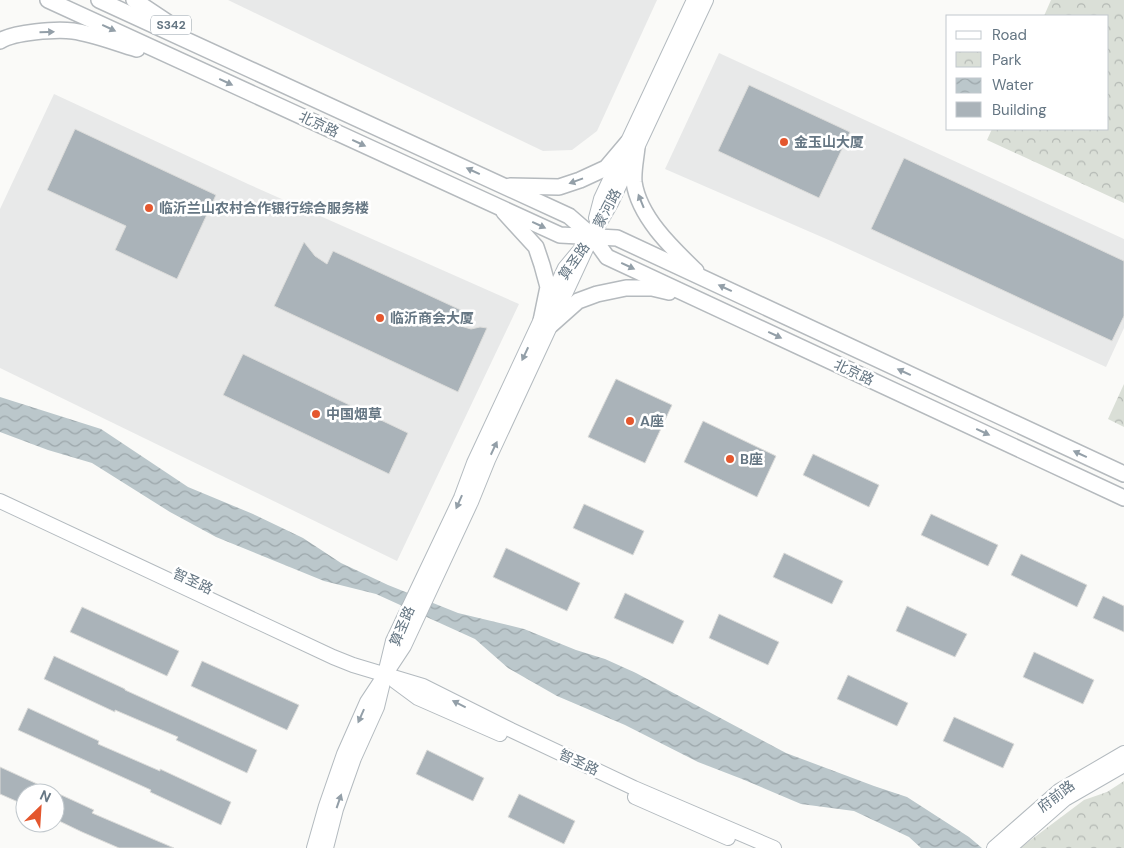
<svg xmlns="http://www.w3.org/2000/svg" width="1124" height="848" viewBox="0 0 1124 848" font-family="'DM Sans','Noto Sans SC',sans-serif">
  <defs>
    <pattern id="park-crowns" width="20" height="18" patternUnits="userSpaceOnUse" patternTransform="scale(1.25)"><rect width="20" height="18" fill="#dadfd7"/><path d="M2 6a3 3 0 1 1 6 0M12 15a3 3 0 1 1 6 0" fill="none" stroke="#b4b9b4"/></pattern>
    <pattern id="water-waves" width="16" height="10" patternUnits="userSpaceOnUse" patternTransform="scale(1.25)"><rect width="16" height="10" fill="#bbc7cb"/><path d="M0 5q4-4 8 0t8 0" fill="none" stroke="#9ca6aa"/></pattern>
  </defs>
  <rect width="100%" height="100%" fill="#fafaf8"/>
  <g fill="#e8e9e9">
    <path d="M228,0H657L597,131L572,150L543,151Z"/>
    <path d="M719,53L1124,239V328L1106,367L831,241L665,169Z"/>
    <path d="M54,94L248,184L519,304L397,561L0,368V209Z"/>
  </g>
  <g fill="url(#park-crowns)">
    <path d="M1051,0H1124V203L987,140L992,129H1108V16H1044Z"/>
    <path d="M1124,384V427L1108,419Z"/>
    <path d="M1124,781V848H1020L1084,800L1107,792Z"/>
  </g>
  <path fill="url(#water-waves)" d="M0,397L101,429L188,487L253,514L303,538L341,563L388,585L458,613L524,629L576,650L605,659L636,673L786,753L874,786L907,797L969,837L982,848H921L909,837L854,811L801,804L742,779L698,762L625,725L557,696L508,668L475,639L376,594L324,581L216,537L170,512L92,463L48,450L0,432Z"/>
  <g fill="#aab3b9" stroke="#dcdcda">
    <path d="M749,85L850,132L819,198L718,151Z"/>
    <path d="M75,129L216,195L177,279L115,250L126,226L47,190Z"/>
    <path d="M904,158L1124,261V316L1112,341L871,229Z"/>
    <path d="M304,242L315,256L327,264L333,251L463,311L457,325L471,329L480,327L487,328L458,392L274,306Z"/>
    <path d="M243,354L408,433L389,474L223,395Z"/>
    <path d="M616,379L672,405L645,463L588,437Z"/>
    <path d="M703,421L776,456L757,497L684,462Z"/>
    <path d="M813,454L879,485L869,507L803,475Z"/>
    <path d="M584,504L644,531L633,555L573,528Z"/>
    <path d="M931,514L998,545L988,566L921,535Z"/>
    <path d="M506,548L580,583L567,611L493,577Z"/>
    <path d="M784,553L843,581L832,604L773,577Z"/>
    <path d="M1021,554L1087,585L1077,607L1011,575Z"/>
    <path d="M625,593L684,621L673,644L614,618Z"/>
    <path d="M1103,596L1124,606V632L1093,618Z"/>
    <path d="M907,606L967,634L955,657L896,631Z"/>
    <path d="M82,607L179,651L167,676L70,632Z"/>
    <path d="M719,614L779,642L768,665L709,638Z"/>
    <path d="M1034,652L1094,680L1083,704L1023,677Z"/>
    <path d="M54,656L125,689V690L257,750L247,773L176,740L178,737L115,710V712L44,679Z"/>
    <path d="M202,661L299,705L287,730L191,686Z"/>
    <path d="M848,675L908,703L897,726L837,699Z"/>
    <path d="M28,708L99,741L98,744L160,771V769L231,802L221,825L150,792L151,790L18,730Z"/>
    <path d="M954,717L1014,744L1003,768L943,741Z"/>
    <path d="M427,750L484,778L473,801L416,774Z"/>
    <path d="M0,767L94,810L92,813L174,848H119L82,832L55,819V793H25V805L0,794Z"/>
    <path d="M519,794L575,821L564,844L508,817Z"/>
  </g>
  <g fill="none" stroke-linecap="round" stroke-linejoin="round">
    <defs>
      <g id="secondary">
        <path d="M596,218L601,199L694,0"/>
        <path d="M0,501L333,657L353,665L423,686L511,730L634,788L774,848"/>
        <path d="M395,681L418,698L500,734"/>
        <path d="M635,797L728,838"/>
        <path d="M314,848L326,806L344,754L367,702L404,646L471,502L488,460L592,236L611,203L706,0"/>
        <path d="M326,848L336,809L354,758L377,707L393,641L461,498L474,463L565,268L580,250"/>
        <path d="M994,848L1059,791L1124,753"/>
        <path d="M1009,848L1065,799L1124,765"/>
      </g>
      <g id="primary">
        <path d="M48,0L560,235L617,238L1124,474"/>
        <path d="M99,0L569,216L592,236L607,257L1124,498"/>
        <path d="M134,0L170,24"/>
        <path d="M0,41C14,32 56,29 73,31C94,34 116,43 137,49"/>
        <path d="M637,147C636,158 633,171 634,182C639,217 672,248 696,271"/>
        <path d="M510,186L559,187L580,180L606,168L628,142"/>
        <path d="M504,212L536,247L542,265L548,287L541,321"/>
        <path d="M551,325L578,301L597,294L626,288H652L669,292"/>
      </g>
    </defs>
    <use href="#secondary" stroke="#b3babf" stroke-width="16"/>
    <use href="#primary" stroke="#b5babe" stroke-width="18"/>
    <use href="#secondary" stroke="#fff" stroke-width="14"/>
    <use href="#primary" stroke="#fff" stroke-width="15"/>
  </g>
  <defs><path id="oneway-solid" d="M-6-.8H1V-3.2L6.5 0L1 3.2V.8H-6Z" transform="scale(1.25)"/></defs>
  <g fill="#939fa8">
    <use href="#oneway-solid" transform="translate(109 28) rotate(25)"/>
    <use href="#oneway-solid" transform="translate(47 32) rotate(-2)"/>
    <use href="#oneway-solid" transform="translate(226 82) rotate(25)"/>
    <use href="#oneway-solid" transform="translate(359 143) rotate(25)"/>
    <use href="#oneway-solid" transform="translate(473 171) rotate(-155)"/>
    <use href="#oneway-solid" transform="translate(576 181) rotate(160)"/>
    <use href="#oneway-solid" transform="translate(641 201) rotate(-112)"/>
    <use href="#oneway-solid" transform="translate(539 225) rotate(25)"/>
    <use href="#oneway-solid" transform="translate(628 266) rotate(25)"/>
    <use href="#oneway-solid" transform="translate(725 288) rotate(-155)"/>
    <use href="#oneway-solid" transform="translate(775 335) rotate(25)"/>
    <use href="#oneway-solid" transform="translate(525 354) rotate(115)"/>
    <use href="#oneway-solid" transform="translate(904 372) rotate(-155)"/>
    <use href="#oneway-solid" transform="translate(983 432) rotate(25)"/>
    <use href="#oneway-solid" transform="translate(494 448) rotate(-65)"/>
    <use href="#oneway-solid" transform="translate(1080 454) rotate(-155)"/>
    <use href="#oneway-solid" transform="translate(459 502) rotate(114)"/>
    <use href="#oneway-solid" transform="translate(459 704) rotate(-153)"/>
    <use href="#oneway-solid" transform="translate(361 716) rotate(114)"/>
    <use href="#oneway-solid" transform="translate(339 801) rotate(-71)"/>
  </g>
  <g fill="#e4572e" stroke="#fff" stroke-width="2">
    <circle cx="784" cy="142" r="5"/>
    <circle cx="149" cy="208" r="5"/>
    <circle cx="380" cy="318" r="5"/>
    <circle cx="316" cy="414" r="5"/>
    <circle cx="630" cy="421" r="5"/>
    <circle cx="730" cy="459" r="5"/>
  </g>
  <g text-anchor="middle" stroke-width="5" stroke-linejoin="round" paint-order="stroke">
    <rect fill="#fff" stroke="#939fa8" stroke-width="1" x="151" y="15.5" width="40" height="19" rx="4"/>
    <g font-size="12" font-weight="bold" fill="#657683">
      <text x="171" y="29">S342</text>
    </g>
    <g font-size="14" fill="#657683" stroke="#fff">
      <text transform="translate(319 124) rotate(25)" y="5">北京路</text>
      <text transform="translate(607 208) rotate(-62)" y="5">蒙河路</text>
      <text transform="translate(574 261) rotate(-55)" y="5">算圣路</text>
      <text transform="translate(854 372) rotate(25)" y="5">北京路</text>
      <text transform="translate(193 581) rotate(25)" y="5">智圣路</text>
      <text transform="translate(402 626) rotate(-67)" y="5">算圣路</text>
      <text transform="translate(579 762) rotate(25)" y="5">智圣路</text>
      <text transform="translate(1056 796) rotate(-37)" y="5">府前路</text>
    </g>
    <g font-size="14" font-weight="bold" fill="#657683" stroke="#fff" text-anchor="start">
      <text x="794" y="147">金玉山大厦</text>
      <text x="159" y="213">临沂兰山农村合作银行综合服务楼</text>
      <text x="390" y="323">临沂商会大厦</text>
      <text x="326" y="419">中国烟草</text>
      <text x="640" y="426">A座</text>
      <text x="740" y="464">B座</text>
    </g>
  </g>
  <rect x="946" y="15" width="162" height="115" fill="#ffffff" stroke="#c1c8cd"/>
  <rect x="956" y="31" width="25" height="8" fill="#ffffff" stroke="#c1c8cd"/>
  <text x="992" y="40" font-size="15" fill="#657683">Road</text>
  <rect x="956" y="52" width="25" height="15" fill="url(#park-crowns)" stroke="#c1c8cd"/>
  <text x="992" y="65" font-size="15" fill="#657683">Park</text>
  <rect x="956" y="78" width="25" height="15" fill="url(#water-waves)" stroke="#c1c8cd"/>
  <text x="992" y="90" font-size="15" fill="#657683">Water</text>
  <rect x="956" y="102" width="25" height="15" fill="#aab3b9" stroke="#c1c8cd"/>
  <text x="992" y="115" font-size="15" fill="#657683">Building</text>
  <g transform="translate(40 808) rotate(25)"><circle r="24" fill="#ffffff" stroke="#c1c8cd"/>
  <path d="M0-4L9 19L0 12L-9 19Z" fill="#e4572e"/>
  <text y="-8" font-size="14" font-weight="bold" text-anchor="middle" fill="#657683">N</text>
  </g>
</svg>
